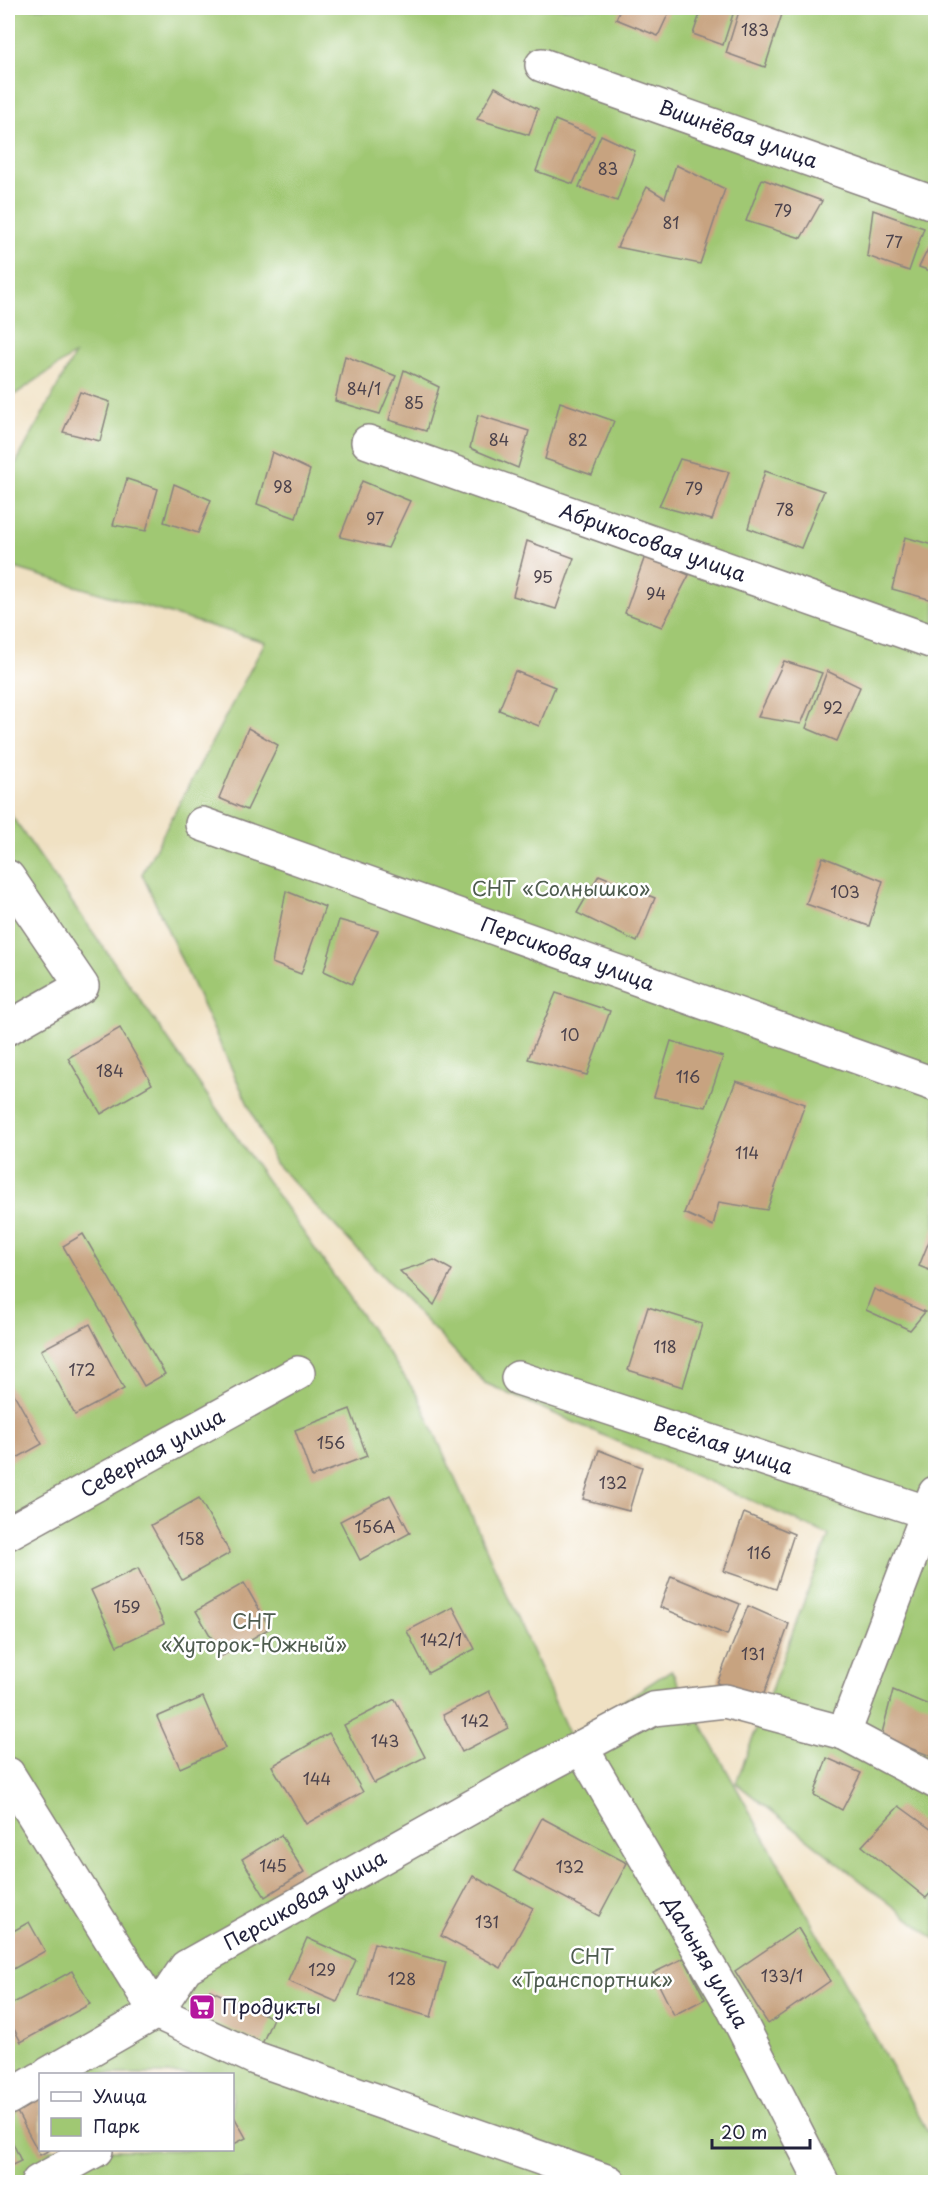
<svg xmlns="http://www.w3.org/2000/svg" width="943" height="2190" viewBox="0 0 943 2190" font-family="'Playpen Sans',sans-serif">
  <rect width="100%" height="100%" fill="#fff"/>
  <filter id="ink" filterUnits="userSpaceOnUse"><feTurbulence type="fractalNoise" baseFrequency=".0167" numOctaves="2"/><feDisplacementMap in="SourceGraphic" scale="12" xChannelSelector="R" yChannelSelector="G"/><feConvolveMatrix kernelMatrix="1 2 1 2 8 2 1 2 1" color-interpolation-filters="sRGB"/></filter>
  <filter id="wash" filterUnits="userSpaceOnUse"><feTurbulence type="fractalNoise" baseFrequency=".008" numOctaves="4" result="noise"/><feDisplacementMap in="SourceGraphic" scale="24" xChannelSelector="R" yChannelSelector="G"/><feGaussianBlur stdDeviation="1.35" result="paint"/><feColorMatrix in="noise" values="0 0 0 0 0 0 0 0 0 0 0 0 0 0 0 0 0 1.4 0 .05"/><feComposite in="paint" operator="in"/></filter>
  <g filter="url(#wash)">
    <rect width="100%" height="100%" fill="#f0e1c3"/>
    <g fill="#a0c873" stroke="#617557" stroke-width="1.5" fill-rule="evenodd">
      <path d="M8,8H935V1939L736,1783L829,1535L485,1383L275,1163L142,874L265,642L8,566V478L75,354L8,399Z"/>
      <path d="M8,811L418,1396L570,1736L671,1670L935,2145V2182H8ZM40,2074H232V2150H40Z"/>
    </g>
    <g id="blocks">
      <g fill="#c7a380">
        <path d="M621,8H671L658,36L616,19Z"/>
        <path d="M702,8H735L723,45L693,34Z"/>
        <path d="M740,8H784L765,67L726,53Z"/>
        <path d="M495,87L538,109L529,135L477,119Z"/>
        <path d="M555,120L594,136L573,184L536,171Z"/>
        <path d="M601,135L635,151L617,201L579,187Z"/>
        <path d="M676,165L725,189L700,264L617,247L647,187L665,198Z"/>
        <path d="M762,179L822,201L801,238L746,221Z"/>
        <path d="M873,210L924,228L909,271L867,256Z"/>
        <path d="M936,233V273L919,267Z"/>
        <path d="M345,356L396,376L380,414L335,401Z"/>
        <path d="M404,370L439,387L426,431L389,420Z"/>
        <path d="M80,392L110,402L100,441L63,432Z"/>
        <path d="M560,402L614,421L592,475L545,459Z"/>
        <path d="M478,415L529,431L518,468L470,448Z"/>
        <path d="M272,452L310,470L296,518L257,504Z"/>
        <path d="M680,459L729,472L712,520L659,506Z"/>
        <path d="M765,471L824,491L801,548L748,528Z"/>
        <path d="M127,479L158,489L146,531L113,525Z"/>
        <path d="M362,481L410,501L388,548L340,537Z"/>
        <path d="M174,484L211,500L198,533L164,522Z"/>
        <path d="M905,537L936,546V601L892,589Z"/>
        <path d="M527,541L574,558L556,609L513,596Z"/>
        <path d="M645,556L689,575L662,627L625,613Z"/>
        <path d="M784,661L822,673L801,724L758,717Z"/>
        <path d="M515,671L555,687L539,726L499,710Z"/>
        <path d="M827,671L860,687L837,741L806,728Z"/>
        <path d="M248,728L278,745L247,810L219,798Z"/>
        <path d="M823,857L883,881L869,926L806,904Z"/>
        <path d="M599,875L655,898L637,942L577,913Z"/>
        <path d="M286,891L325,907L301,974L272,963Z"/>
        <path d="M339,920L378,931L352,984L324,971Z"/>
        <path d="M556,993L610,1011L587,1075L528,1059Z"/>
        <path d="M120,1028L152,1084L101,1114L68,1058Z"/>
        <path d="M671,1041L723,1057L706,1107L654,1097Z"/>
        <path d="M736,1081L805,1104L767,1210L719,1202L713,1226L684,1213Z"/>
        <path d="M936,1224V1273L919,1266Z"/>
        <path d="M83,1234L165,1374L144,1386L63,1246Z"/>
        <path d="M434,1260L452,1270L434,1305L400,1271Z"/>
        <path d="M874,1289L925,1312L910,1330L866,1310Z"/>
        <path d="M648,1307L702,1324L683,1387L628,1370Z"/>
        <path d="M90,1324L124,1389L75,1415L41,1350Z"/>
        <path d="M9,1385L42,1444L8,1463V1386Z"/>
        <path d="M350,1409L367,1456L312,1477L295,1430Z"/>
        <path d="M599,1450L642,1467L629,1511L583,1499Z"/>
        <path d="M390,1495L410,1533L360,1560L340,1521Z"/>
        <path d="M199,1498L230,1553L182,1580L151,1525Z"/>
        <path d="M744,1513L794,1534L776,1589L724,1571Z"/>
        <path d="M138,1568L164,1624L117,1646L91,1590Z"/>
        <path d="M671,1576L740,1604L727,1635L660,1607Z"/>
        <path d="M244,1583L270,1628L222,1656L196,1611Z"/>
        <path d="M748,1606L789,1624L762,1699L717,1683Z"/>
        <path d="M453,1607L475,1649L428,1673L407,1631Z"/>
        <path d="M893,1690L936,1708V1758L881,1737Z"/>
        <path d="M489,1691L508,1728L462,1752L443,1715Z"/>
        <path d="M203,1697L225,1748L180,1768L157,1717Z"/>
        <path d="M395,1699L425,1757L374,1783L344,1725Z"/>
        <path d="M329,1733L363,1792L306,1824L272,1766Z"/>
        <path d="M827,1758L861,1773L842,1810L814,1795Z"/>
        <path d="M899,1806L936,1833V1887L926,1898L862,1846Z"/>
        <path d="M542,1818L627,1863L599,1916L514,1871Z"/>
        <path d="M281,1835L304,1872L265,1897L242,1859Z"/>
        <path d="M473,1876L533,1908L501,1968L441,1936Z"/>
        <path d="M29,1922L45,1951L8,1972V1934Z"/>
        <path d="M798,1928L830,1981L768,2024L735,1971Z"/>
        <path d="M307,1938L356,1960L337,2002L288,1981Z"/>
        <path d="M374,1943L446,1962L431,2017L359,1996Z"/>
        <path d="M684,1958L705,1999L674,2015L653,1973Z"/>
        <path d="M72,1971L90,2004L21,2042L8,2018V2006Z"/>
        <path d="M210,1990L273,2018L262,2044L199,2015Z"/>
        <path d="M40,2097V2150H50L40,2155L16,2110Z"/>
        <path d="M232,2113L246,2138L232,2145Z"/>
        <path d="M8,2132L21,2161L8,2167Z"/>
      </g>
    </g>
  </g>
  <g filter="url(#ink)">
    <use href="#blocks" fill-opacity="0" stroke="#89827f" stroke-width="1.5"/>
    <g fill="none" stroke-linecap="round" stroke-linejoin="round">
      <defs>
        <g id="minor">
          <path id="s1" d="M542,65L936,204"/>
          <path id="s2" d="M368,442L936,643"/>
          <path id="s3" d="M202,824L936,1085"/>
          <path d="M8,877L82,986L8,1028"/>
          <path id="s4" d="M518,1378L929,1513"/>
          <path id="s5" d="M8,1533L298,1373"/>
          <path d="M844,1733L935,1493"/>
          <path id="s6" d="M581,1747L732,2006L822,2182"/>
          <path d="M8,1774L156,2012L255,2058L609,2182"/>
          <path id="s7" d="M48,2074L156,2012L186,1967L518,1781L653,1709L725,1701L844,1733L936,1782"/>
          <path d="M8,2098L40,2079"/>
          <path d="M38,2182L96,2150"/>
        </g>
      </defs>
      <use href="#minor" stroke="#89827f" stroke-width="36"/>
      <use href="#minor" stroke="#fff" stroke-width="33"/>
    </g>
  </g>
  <defs>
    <symbol id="supermarket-square" viewBox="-11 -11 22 22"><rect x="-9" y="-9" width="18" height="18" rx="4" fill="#b5179e" stroke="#fff"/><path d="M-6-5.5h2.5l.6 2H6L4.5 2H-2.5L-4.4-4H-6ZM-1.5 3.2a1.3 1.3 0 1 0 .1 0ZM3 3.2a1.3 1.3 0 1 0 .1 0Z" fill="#fff"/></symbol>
  </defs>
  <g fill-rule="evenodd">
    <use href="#supermarket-square" x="187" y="1992" width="30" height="30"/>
  </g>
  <g text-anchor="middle" stroke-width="5" stroke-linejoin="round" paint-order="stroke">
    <g font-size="16" fill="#4b424c">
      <text x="755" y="36">183</text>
      <text x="608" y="175">83</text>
      <text x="783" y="217">79</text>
      <text x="671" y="229">81</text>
      <text x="894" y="248">77</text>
      <text x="364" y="395">84/1</text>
      <text x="414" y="409">85</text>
      <text x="499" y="446">84</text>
      <text x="578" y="446">82</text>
      <text x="283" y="493">98</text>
      <text x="694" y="495">79</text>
      <text x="785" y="516">78</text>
      <text x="375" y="525">97</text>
      <text x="543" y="583">95</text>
      <text x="656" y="600">94</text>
      <text x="833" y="714">92</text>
      <text x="845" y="898">103</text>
      <text x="570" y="1041">10</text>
      <text x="110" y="1077">184</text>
      <text x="688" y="1083">116</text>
      <text x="747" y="1159">114</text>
      <text x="665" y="1353">118</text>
      <text x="82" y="1376">172</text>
      <text x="331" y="1449">156</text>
      <text x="613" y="1489">132</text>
      <text x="375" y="1533">156А</text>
      <text x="191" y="1545">158</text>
      <text x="759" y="1559">116</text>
      <text x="127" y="1613">159</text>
      <text x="441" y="1646">142/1</text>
      <text x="753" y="1660">131</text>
      <text x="475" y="1727">142</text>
      <text x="385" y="1747">143</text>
      <text x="317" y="1785">144</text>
      <text x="273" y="1872">145</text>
      <text x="570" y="1873">132</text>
      <text x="487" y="1928">131</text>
      <text x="322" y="1976">129</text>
      <text x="782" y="1982">133/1</text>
      <text x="402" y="1985">128</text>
    </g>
    <g font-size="20" fill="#22223b" stroke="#fff">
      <text dy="7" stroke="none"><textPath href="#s1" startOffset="208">Вишнёвая улица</textPath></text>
      <text dy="7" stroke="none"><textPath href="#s2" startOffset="302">Абрикосовая улица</textPath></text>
      <text dy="7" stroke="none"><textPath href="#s3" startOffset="388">Персиковая улица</textPath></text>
      <text dy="7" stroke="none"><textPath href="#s4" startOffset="216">Весёлая улица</textPath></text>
      <text dy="7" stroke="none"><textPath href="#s5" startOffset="165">Северная улица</textPath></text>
      <text dy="7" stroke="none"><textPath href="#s7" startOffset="315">Персиковая улица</textPath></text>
      <text dy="7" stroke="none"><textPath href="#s6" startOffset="249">Дальняя улица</textPath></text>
    </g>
    <g font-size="20" fill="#4e5c4f" stroke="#fff">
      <text x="561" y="896">СНТ «Солнышко»</text>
      <text x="254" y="1629">СНТ<tspan x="254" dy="23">«Хуторок-Южный»</tspan></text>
      <text x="592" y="1964">СНТ<tspan x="592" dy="23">«Транспортник»</tspan></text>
    </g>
    <g font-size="20" fill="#22223b" stroke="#fff" text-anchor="start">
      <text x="222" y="2014">Продукты</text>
    </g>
  </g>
  <rect width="943" height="2190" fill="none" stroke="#fff" stroke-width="30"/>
  <rect x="39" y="2073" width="195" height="78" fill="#ffffff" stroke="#a7a7b1" stroke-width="1.5"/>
  <rect x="51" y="2092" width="30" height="9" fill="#ffffff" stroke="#a7a7b1" stroke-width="1.5"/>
  <text x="93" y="2103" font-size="18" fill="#22223b">Улица</text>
  <rect x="51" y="2118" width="30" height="18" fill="#a0c873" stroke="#a7a7b1" stroke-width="1.5"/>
  <text x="93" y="2133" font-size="18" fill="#22223b">Парк</text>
  <path d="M712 2139v9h98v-9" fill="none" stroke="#22223b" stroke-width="3"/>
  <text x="721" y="2139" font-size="18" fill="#22223b" stroke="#ffffff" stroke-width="4.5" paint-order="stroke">20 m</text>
</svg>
